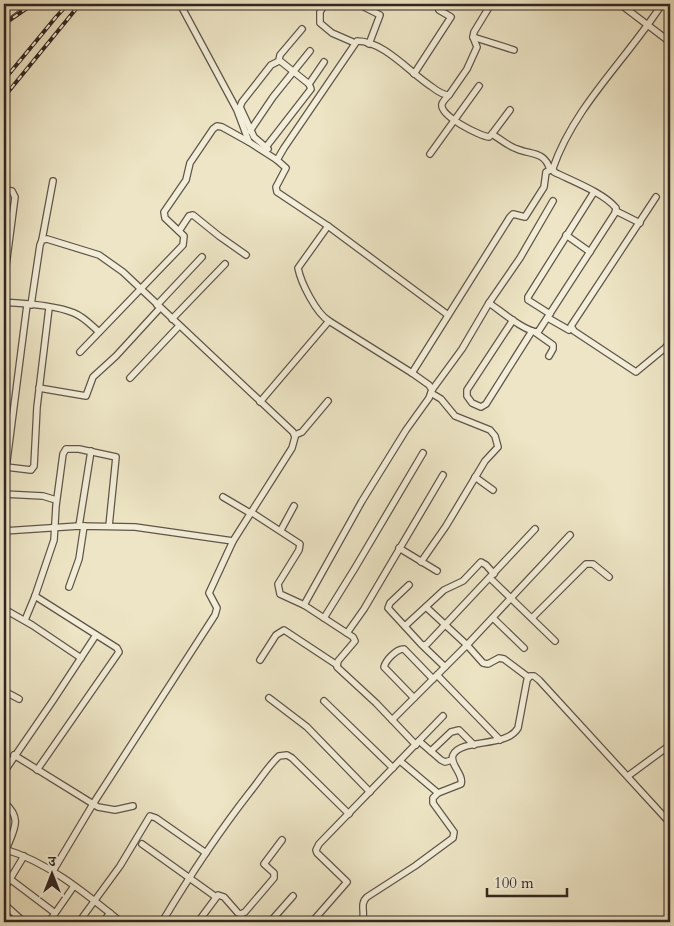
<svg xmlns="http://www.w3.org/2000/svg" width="674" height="926" viewBox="0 0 674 926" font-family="Cardo,'Noto Serif Devanagari',serif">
  <rect width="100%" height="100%" fill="#ede5c5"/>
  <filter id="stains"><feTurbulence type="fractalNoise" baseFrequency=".004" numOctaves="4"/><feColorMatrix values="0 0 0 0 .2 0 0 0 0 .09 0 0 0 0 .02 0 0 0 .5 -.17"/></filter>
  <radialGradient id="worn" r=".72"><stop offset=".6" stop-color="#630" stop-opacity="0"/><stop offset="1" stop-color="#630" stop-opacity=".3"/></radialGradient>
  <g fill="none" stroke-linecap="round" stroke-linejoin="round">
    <defs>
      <g id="minor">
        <path d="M180,4L237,110L249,142L277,160L286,168L276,187L277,192L328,226L448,315"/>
        <path d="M325,4L320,12V23L332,33L355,43"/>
        <path d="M365,4L364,7L380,15L369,44"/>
        <path d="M620,4L670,42"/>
        <path d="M4,17L22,4"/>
        <path d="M473,37L514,50"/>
        <path d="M414,74L451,17L439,10"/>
        <path d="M309,84L324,62"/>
        <path d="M449,95C447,97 443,101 442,104C439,116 480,136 489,137L492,134L510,110"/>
        <path d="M250,131L273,97L310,51"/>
        <path d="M492,134C500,139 508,146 517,149C531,155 545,151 550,170"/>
        <path d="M266,147L311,89L309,84L279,60L280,55L302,29"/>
        <path d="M268,149L254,137L240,107L242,102L271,65L279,61"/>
        <path d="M430,154L479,86"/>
        <path d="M277,160L284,148L357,41C384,41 410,73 432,87C437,91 443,95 449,95L467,69L477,47L473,37L474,32L491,4"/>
        <path d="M4,190L12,191L15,197L4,281"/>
        <path d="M656,197L571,326L574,331L636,372L665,348L670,342"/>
        <path d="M616,211L640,223"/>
        <path d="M179,231L189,216L193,215L219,236L246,255"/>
        <path d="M566,235L590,252"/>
        <path d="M42,240L53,181"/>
        <path d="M4,302C25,304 55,305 74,313C84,317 91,325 99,332"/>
        <path d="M489,303C501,311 525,332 538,332L615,213L616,208C604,193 572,181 554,172L553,168C575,105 627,59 662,4"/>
        <path d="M31,305L40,245L42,240L47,239L99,255L123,272L293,432L295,437L292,448L233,541L209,593L217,608L215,615L93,804L53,871"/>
        <path d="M157,305L202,257"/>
        <path d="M550,314L528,300V297L594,192"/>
        <path d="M548,318L569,330"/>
        <path d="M172,319L225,264"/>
        <path d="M513,320L467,390V396L472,403L481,407L486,404L532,331"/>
        <path d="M536,333L553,345V349L549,356"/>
        <path d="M80,352L183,245L184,236L165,218L164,212L186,180L190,163L213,129L217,126L222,127L249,142"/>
        <path d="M412,373L510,217L513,214L525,217L544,187L546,172L553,169"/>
        <path d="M130,378L179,326"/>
        <path d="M39,388L86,396L93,377L116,356L160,308"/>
        <path d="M432,390L462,349L489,303L520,258L553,201"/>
        <path d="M260,402L329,321"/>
        <path d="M4,423L11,425"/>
        <path d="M295,435L302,432L328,401"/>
        <path d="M6,467L31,470L34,466L37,407L49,308"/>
        <path d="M475,477L493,490"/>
        <path d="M4,484L27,305"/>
        <path d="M4,494L43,496L56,500"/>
        <path d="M223,497L250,513"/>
        <path d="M251,512L300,544L299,550L278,584L280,594L304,605L353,637L355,641L338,661L337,667L376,703L416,745"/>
        <path d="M79,526L91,451"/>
        <path d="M281,530L294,506"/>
        <path d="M4,531L79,526L135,527L233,541"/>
        <path d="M399,548L437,571"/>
        <path d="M421,562L446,526L485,461L498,447L495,436L490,430L455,416L441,399L431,393"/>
        <path d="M490,578L555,641"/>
        <path d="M409,585L390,603L388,608L421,644L445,667"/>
        <path d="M69,587L79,559L84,526"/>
        <path d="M35,596L117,648L119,652L37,770"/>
        <path d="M304,605L362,501L406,430L429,398L432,390L429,385L412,373L329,321C316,313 301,283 298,268L328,226"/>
        <path d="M426,607L467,645L483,663L488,664L499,658L504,659L528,677"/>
        <path d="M4,609L32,625L81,658"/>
        <path d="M324,618L355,568L423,453"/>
        <path d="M493,618L524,648"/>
        <path d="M532,618L586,564H593L609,577"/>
        <path d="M25,620L35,596L54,540L56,506L63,454L66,449H79L116,457L109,526"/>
        <path d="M405,626L444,590L463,581L481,562L486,565L494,574"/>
        <path d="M347,633L364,609L443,475"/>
        <path d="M424,645L427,644L535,529"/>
        <path d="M260,660L276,635L284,630L337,665"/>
        <path d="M437,675L500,740"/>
        <path d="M4,691L19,699"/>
        <path d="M269,698L307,727L370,792"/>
        <path d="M414,698L384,667C386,660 396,649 404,649L433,679"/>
        <path d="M324,701L393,768"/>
        <path d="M392,720L467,645L570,535"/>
        <path d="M419,741L441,760L445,762L452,760"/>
        <path d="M431,751L451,732L459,730L474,745"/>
        <path d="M14,755L98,807L115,810L133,806"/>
        <path d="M400,761L438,793"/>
        <path d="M4,772L52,702L96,635"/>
        <path d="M628,776L670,745"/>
        <path d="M4,802C23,819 14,829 6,850"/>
        <path d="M142,844L216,897"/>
        <path d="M4,849C48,862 85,893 121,922"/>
        <path d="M10,879L55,913"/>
        <path d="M4,889L24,856"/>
        <path d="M4,904L24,922"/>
        <path d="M49,922L74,886"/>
        <path d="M79,922L120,866L150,816L156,818L206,853"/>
        <path d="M103,922L110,913"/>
        <path d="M162,922C189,877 218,833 250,792C260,780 268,766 279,756L287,755L292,758L349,814"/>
        <path d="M198,922L218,895L224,897L238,913L241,914L245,912L274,878V873L264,864L282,840"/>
        <path d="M270,922L293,896"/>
        <path d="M312,922L347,882L317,853L316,850L319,844L443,716"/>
        <path d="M362,922C366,913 359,904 367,897L415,866L453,838L454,832L433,803V798L438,793L461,784C464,774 449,764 453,755C461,738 507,748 518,728L527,680L530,676H534L539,680L670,823"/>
      </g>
    </defs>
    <use href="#minor" stroke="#605549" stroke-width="8"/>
    <use href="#minor" stroke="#f3eed9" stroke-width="5.5"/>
    <defs>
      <g id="rail">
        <path d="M4,24L33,4"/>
        <path d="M4,80L56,17L68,4"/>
        <path d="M4,97L80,4"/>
      </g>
    </defs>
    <use href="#rail" stroke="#312520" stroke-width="4"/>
    <use href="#rail" stroke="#f3eed9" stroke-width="2" stroke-dasharray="5.5" stroke-linecap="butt"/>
  </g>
  <rect width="674" height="926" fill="none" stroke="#ede5c5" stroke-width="20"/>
  <rect x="5" y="5" width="664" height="916" fill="none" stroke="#312520" stroke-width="2.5"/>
  <rect x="10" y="10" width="654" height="906" fill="none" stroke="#312520"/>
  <g transform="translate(52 874)" stroke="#f3eed9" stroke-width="4" paint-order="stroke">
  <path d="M0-4L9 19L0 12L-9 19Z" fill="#312520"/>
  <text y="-8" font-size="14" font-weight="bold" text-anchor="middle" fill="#312520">उ</text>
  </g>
  <path d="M487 888v8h80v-8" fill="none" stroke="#312520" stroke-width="2.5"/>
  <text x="494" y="888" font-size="15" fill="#312520" stroke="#f3eed9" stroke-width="4" paint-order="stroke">100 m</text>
  <rect width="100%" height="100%" filter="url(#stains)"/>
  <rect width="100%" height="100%" fill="url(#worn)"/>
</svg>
